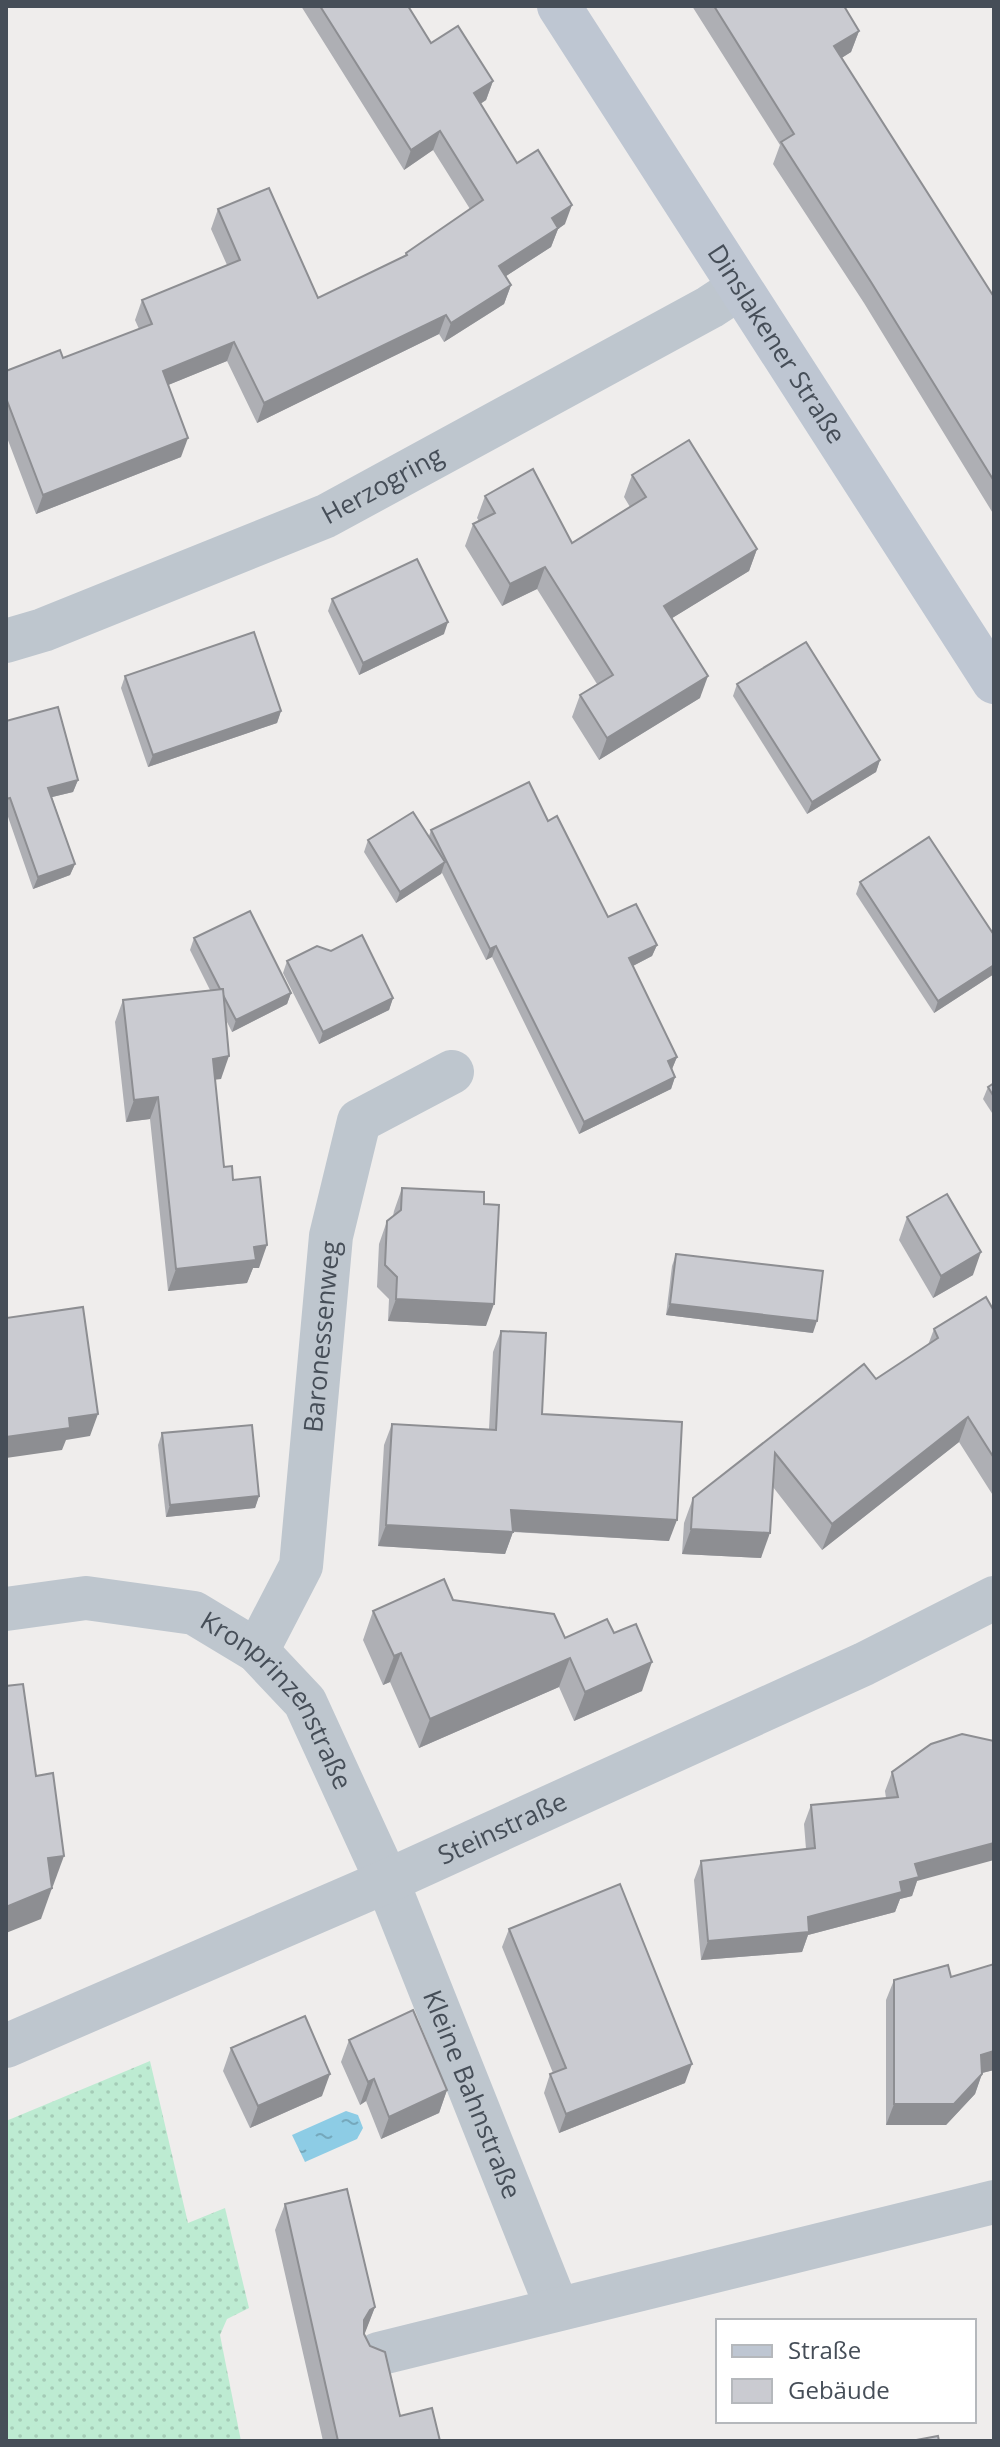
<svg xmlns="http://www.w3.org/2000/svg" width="1000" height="2447" viewBox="0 0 1000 2447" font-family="'Open Sans',sans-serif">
  <defs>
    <pattern id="grass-dots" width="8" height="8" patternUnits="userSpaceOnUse" patternTransform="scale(2)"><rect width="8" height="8" fill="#bdebd2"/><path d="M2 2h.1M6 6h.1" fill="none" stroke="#a4cbb6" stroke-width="1.8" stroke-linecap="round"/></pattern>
    <pattern id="water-ripples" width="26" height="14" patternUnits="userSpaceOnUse" patternTransform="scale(2)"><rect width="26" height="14" fill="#8dcce5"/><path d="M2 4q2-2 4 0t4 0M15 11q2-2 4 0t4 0" fill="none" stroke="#75a8bc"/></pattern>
  </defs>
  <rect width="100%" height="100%" fill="#efedec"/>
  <path fill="url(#grass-dots)" d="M150,2061L188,2223L225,2208L249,2308L227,2319L220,2335L241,2441H6V2121Z"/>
  <path fill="url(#water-ripples)" d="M346,2111L358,2115L363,2128L357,2139L305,2162L292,2135Z"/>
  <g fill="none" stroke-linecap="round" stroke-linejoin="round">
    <g stroke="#bec6ce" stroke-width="44">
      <path id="s1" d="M6,641L43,630L326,516L710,307L739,288"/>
      <path id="s2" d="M6,1609L86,1598L194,1613L257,1651L305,1702L387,1881L557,2308"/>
      <path id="s3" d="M257,1651L301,1566L331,1236L359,1121L452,1072"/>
      <path d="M378,2354L994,2202"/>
    </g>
    <path stroke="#bec6ce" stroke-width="44" id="s4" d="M6,2046L387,1881L864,1664L994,1598"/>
    <path stroke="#bec6d2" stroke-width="44" id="s5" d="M559,6L994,682"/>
  </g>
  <g fill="#aeafb4">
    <path d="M301,6H408L431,43L493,81L486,100L480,104L517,163L565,224L558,229L551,247L506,276L511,285L504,304L444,342L439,334L257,423L227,361L168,385L181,457L36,514L6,435V371L63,358L139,329L135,320L142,300L227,265L211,229L218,209L318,298L405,256L406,253L470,209L433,150L404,170Z"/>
    <path d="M692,6H844L859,31L851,52L841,58L994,297V515L864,303L773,164L780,145Z"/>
    <path d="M632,475L757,549L749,571L672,618L700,698L599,760L572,717L580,695L597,684L537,589L502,606L465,546L473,524L479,521L477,518L485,496L572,543L630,507L624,497Z"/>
    <path d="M332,599L444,634L359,675L328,611Z"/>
    <path d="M125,676L281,711L277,723L148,767L121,688Z"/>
    <path d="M737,684L880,760L876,772L807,814L733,696Z"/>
    <path d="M6,721L78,780L73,792L52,797L75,864L70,875L33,889L6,811Z"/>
    <path d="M548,821L608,917L657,945L652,956L633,966L677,1057L672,1069L675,1077L671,1089L579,1134L492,957L486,960L442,873L396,903L364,852L368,840L429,836L431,830Z"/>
    <path d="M860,882L994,935V974L934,1013L856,894Z"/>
    <path d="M194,938L291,993L287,1004L232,1032L226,1020L221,1079H215L224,1167L233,1180L259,1268H253L247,1283L168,1291L150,1119L126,1122L115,1022L123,1000L210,990L190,950Z"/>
    <path d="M287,961L393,998L389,1010L319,1044L283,973Z"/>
    <path d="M994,1083V1116L983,1099L988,1087Z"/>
    <path d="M402,1188L486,1326L388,1321L389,1299L377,1287L379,1244L387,1221L393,1216L394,1211Z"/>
    <path d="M907,1217L973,1275L933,1298L899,1240Z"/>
    <path d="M676,1254L813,1333L666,1315L672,1266Z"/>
    <path d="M994,1311V1497L959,1442L822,1550L773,1487L761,1558L682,1554L684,1523L693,1498L928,1345L934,1329Z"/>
    <path d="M501,1331L542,1414L669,1541L513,1532L505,1554L378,1546L384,1445L392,1424L489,1429L493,1352Z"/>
    <path d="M162,1433L259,1496L255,1508L166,1517L158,1445Z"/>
    <path d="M453,1600L565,1638L642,1691L574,1721L559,1687L419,1748L390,1682L383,1685L363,1640L373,1611Z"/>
    <path d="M892,1772L917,1881L912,1896L900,1899L895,1912L808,1935L802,1952L701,1960L694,1880L701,1861L806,1849L804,1824L811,1805L886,1798L885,1791Z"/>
    <path d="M509,1929L685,2083L559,2133L544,2093L550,2074L553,2073L502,1947Z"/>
    <path d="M951,1977L994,2070L982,2073L975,2094L946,2125H886V2000L894,1980Z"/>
    <path d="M349,2040L447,2090L439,2113L381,2139L366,2101L360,2105L341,2062Z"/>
    <path d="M231,2048L322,2096L250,2128L223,2071Z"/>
    <path d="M285,2204L375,2307L364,2334L400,2416L440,2441H323L275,2230Z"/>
  </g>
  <g fill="#8d8e92">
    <path d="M859,31L851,52L826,68L834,46Z"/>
    <path d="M493,81L486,100L467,113L474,93Z"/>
    <path d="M440,131L433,150L404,170L411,150Z"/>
    <path d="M572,205L565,224L558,229L551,247L492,285L499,266L552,218Z"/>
    <path d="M511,285L504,304L444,342L451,323Z"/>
    <path d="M446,315L439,334L257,423L264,403Z"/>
    <path d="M234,342L227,361L156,390L163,371Z"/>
    <path d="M188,438L181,457L36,514L43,495Z"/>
    <path d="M757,549L749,571L656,628L664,606Z"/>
    <path d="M545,567L537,589L502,606L510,584Z"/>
    <path d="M448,622L444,634L359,675L363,663Z"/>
    <path d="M708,676L700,698L599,760L607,738Z"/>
    <path d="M281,711L277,723L148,767L153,755Z"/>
    <path d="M880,760L876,772L807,814L812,802Z"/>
    <path d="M78,780L73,792L44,799L48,788Z"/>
    <path d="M445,862L441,874L396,903L400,892Z"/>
    <path d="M75,864L70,875L33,889L38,877Z"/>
    <path d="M657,945L652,956L625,970L629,958Z"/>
    <path d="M496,946L492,957L486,960L490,949Z"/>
    <path d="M994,965V974L934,1013L938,1001Z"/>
    <path d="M291,993L287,1004L232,1032L236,1020Z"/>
    <path d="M393,998L389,1010L319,1044L323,1032Z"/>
    <path d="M229,1056L221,1079L205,1081L213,1059Z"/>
    <path d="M677,1057L672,1069L663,1073L668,1061Z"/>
    <path d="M675,1077L671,1089L579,1134L584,1122Z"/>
    <path d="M158,1097L150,1119L126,1122L134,1100Z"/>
    <path d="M267,1245L259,1268H253L247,1283L168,1291L176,1269L254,1247Z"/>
    <path d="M981,1252L973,1275L933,1298L941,1276Z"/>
    <path d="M396,1299L494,1304L486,1326L388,1321Z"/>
    <path d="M670,1304L817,1321L813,1333L666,1315Z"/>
    <path d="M98,1414L90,1436L66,1440L62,1450L6,1458V1437L69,1418Z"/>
    <path d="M968,1417L959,1442L822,1550L832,1524Z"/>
    <path d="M259,1496L255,1508L166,1517L170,1505Z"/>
    <path d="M511,1510L677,1520L669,1541L504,1531Z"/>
    <path d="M386,1525L513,1532L505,1554L378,1546Z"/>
    <path d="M691,1529L770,1533L761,1558L682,1554Z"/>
    <path d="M401,1653L390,1682L383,1685L394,1656Z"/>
    <path d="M570,1658L559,1687L419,1748L430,1719Z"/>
    <path d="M652,1662L642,1691L574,1721L585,1692Z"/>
    <path d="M994,1843V1860L917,1881L912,1896L900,1899L895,1912L808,1935L802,1952L701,1960L708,1941L808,1917L915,1864Z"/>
    <path d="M64,1856L53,1886L37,1889L48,1858Z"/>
    <path d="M52,1888L41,1919L6,1933V1907Z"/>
    <path d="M994,2051V2070L974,2075L981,2055Z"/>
    <path d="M692,2064L685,2083L559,2133L566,2114Z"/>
    <path d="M330,2074L322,2096L250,2128L258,2106Z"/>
    <path d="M982,2074L975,2094L946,2125H886L894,2104Z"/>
    <path d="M374,2079L366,2101L360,2105L368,2082Z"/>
    <path d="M447,2090L439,2113L381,2139L389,2117Z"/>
    <path d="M375,2307L365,2333L360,2337L364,2320L370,2310Z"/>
  </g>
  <g fill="#cacbd1" stroke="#8d8e92" stroke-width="2">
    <path d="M320,6H408L431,43L458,26L493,81L474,93L517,163L538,150L572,205L552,218L558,228L499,266L511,285L451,323L446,315L264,403L234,342L163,371L188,438L43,495L6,398V371L60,350L63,358L152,324L142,300L240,260L218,209L269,188L318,298L407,255L406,253L483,200L440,131L411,150Z"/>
    <path d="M714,6H844L859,31L834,46L994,297V481L871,282L781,142L794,134Z"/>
    <path d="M689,440L757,549L664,606L708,676L607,738L580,695L613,675L545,567L510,584L473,524L495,513L485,496L533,469L572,543L646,497L632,475Z"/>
    <path d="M417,559L448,622L363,663L332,599Z"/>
    <path d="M254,632L281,711L153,755L125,676Z"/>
    <path d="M806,642L880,760L812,802L737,684Z"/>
    <path d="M58,707L78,780L48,788L75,864L38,877L10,798L6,799V721Z"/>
    <path d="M529,782L548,821L557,816L608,917L636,904L657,945L629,958L677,1057L668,1061L675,1077L584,1122L496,946L490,949L431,830Z"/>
    <path d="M413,812L445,862L400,892L368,840Z"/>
    <path d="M929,837L994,935V965L938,1001L860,882Z"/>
    <path d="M250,911L291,993L236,1020L223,995V989H220L194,938Z"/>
    <path d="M362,935L393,998L323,1032L287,961L317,946L331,951Z"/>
    <path d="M223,989L229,1056L213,1059L224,1167L232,1166L233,1180L260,1177L267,1245L254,1247L256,1260L176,1269L158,1097L134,1100L123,1000Z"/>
    <path d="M994,1083V1097L988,1087Z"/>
    <path d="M402,1188L484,1192V1204L499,1205L494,1304L396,1299L397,1277L385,1265L387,1221L401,1210Z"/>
    <path d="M947,1194L981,1252L941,1276L907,1217Z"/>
    <path d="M676,1254L823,1271L817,1321L670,1304Z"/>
    <path d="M986,1297L994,1311V1458L968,1417L832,1524L775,1453L770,1533L691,1529L693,1498L864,1364L876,1379L938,1338L934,1329Z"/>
    <path d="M83,1307L98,1414L69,1418L70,1428L6,1437V1318Z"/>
    <path d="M501,1331L546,1333L542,1414L682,1422L677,1520L511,1510L513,1532L386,1525L392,1424L496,1430Z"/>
    <path d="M252,1425L259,1496L170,1505L162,1433Z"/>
    <path d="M444,1579L453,1600L554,1614L565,1638L607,1619L614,1633L636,1624L652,1662L585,1692L570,1658L430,1719L401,1653L394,1656L373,1611Z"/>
    <path d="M23,1684L36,1776L53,1773L64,1856L48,1858L52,1888L6,1907V1686Z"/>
    <path d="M962,1734L994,1741V1843L915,1864L919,1877L900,1882L902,1892L808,1917L809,1932L708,1941L701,1861L815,1848L811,1805L898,1797L892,1772L931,1744Z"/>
    <path d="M620,1884L692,2064L566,2114L550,2074L566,2068L509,1929Z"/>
    <path d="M994,1964V2051L981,2055L982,2074L954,2104H894V1980L948,1965L951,1977Z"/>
    <path d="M413,2010L447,2090L389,2117L374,2079L368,2082L349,2040Z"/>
    <path d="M305,2016L330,2074L258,2106L231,2048Z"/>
    <path d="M347,2189L375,2307L370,2310L364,2320V2334L370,2346L385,2352L400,2416L432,2408L440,2441H338L285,2204Z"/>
    <path d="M938,2436L939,2441H911Z"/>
  </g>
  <g text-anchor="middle" stroke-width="8" stroke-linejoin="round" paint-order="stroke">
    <g font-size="26" fill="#464e58" stroke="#fff">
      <text dy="9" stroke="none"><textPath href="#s5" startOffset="402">Dinslakener Straße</textPath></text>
      <text dy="9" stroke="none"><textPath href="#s1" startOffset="408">Herzogring</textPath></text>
      <text dy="9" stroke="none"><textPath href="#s3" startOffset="326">Baronessenweg</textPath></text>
      <text dy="9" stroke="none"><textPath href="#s2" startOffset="314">Kronprinzenstraße</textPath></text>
      <text dy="9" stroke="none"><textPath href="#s4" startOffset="542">Steinstraße</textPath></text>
      <text dy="9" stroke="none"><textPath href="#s2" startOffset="760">Kleine Bahnstraße</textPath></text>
    </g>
  </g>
  <rect width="1000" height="2447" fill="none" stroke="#464e58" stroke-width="16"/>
  <rect x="716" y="2319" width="260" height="104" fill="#ffffff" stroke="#b5b8bc" stroke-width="2"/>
  <rect x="732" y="2345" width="40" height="12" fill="#bec6d2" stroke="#b5b8bc" stroke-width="2"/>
  <text x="788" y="2359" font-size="24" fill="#464e58">Straße</text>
  <rect x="732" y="2379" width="40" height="24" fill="#cacbd1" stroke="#b5b8bc" stroke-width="2"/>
  <text x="788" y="2399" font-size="24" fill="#464e58">Gebäude</text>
</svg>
